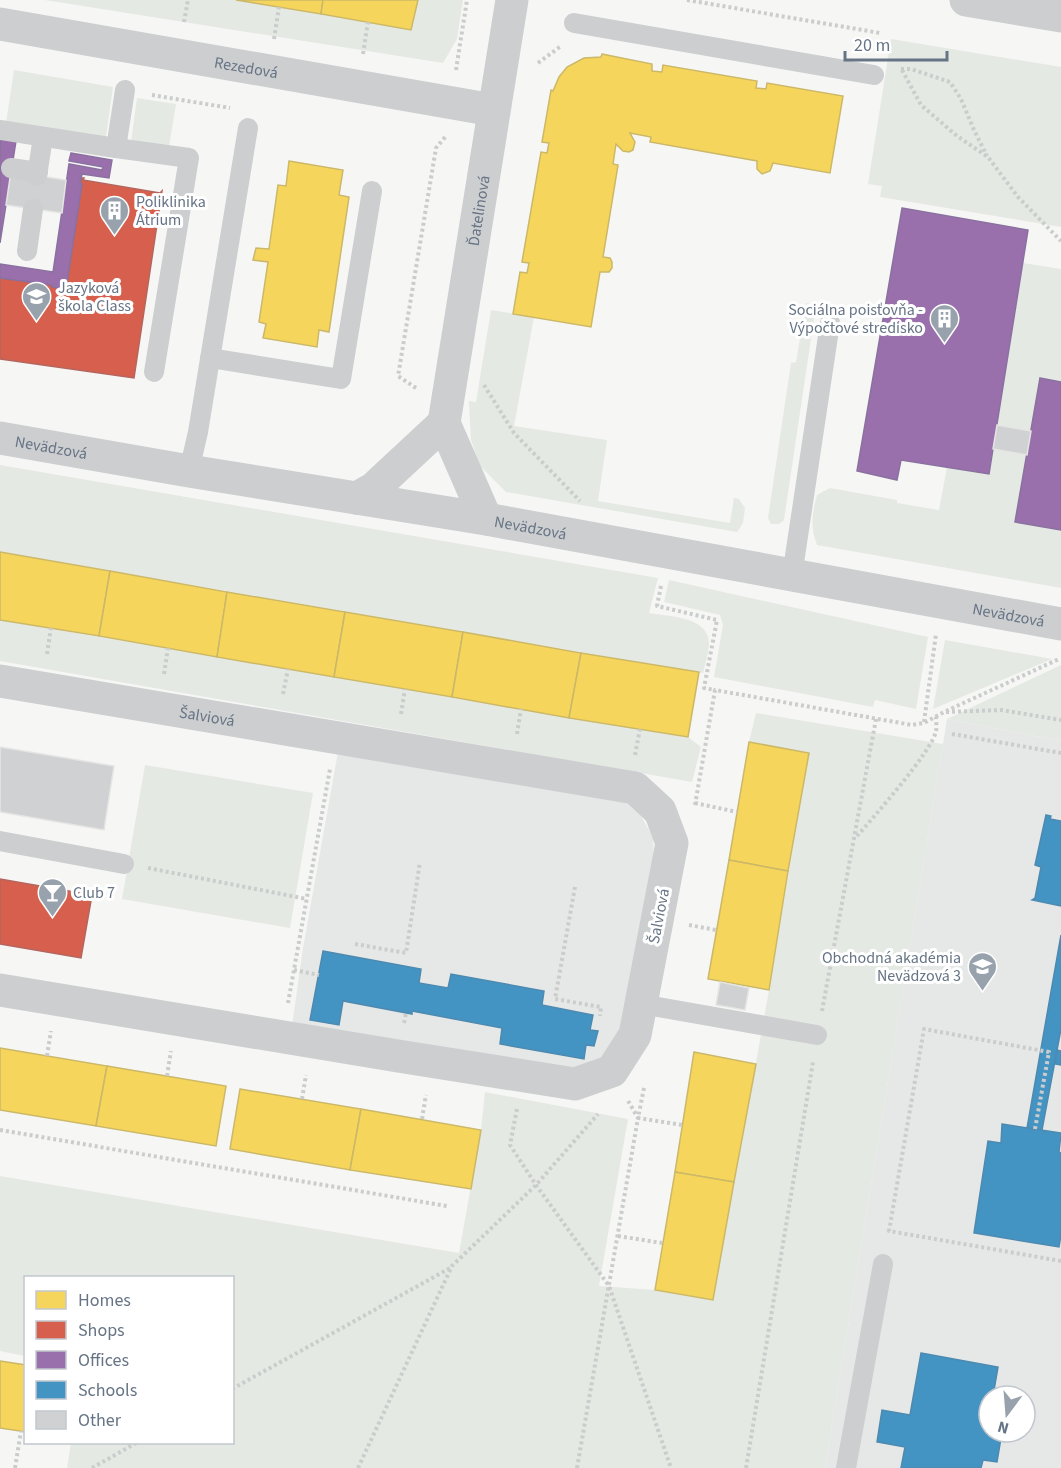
<svg xmlns="http://www.w3.org/2000/svg" width="1061" height="1468" viewBox="0 0 1061 1468" font-family="'Source Sans 3',sans-serif">
  <rect width="100%" height="100%" fill="#f6f6f5"/>
  <g fill="#e6e8e7" fill-rule="evenodd">
    <path d="M947,719L1061,741V1468H825ZM989,1396H1025V1432H989Z"/>
    <path d="M338,752L624,801L641,816L653,837L654,857L616,1051L586,1071L292,1026L303,948Z"/>
  </g>
  <g fill="#e5e9e3">
    <path d="M45,0H463L457,39L443,63Z"/>
    <path d="M891,39L1061,67V227L880,197L882,186L868,184Z"/>
    <path d="M14,70L113,87L106,137L6,123Z"/>
    <path d="M137,98L176,104L169,147L131,142Z"/>
    <path d="M1023,263L1061,269V382L1040,378L1015,522L1061,530V588L817,545C810,527 812,514 817,495L830,488L897,500V503L939,510L947,467L989,474Z"/>
    <path d="M806,303L816,305L784,520L779,524H771L768,518L791,363L796,362Z"/>
    <path d="M491,310L534,317L514,426L607,440L598,501L730,523L734,498L739,499L745,508L743,523L737,532L506,492L480,466L471,440L469,404V401L476,402Z"/>
    <path d="M0,465L658,578L649,613C670,617 710,616 709,645C708,655 705,664 703,673L0,552Z"/>
    <path d="M669,580L928,637L916,709L875,700L873,707L714,677L723,625L720,615L664,602Z"/>
    <path d="M0,620L688,737L701,747L692,782L0,661Z"/>
    <path d="M945,640L1052,659L933,709Z"/>
    <path d="M1061,665V741L947,719Z"/>
    <path d="M756,713L943,744L825,1468H67L71,1443L232,1442V1278H26L25,1356L0,1351V1176L459,1253L481,1130L485,1092L628,1119L599,1286L655,1290L713,1300L769,990L809,753L749,742Z"/>
    <path d="M145,765L313,793L290,928L122,899Z"/>
  </g>
  <g fill="#f6d55c" stroke="#cbb868" stroke-width="1.5">
    <path d="M236,0H323L321,14Z"/>
    <path d="M323,0H418L411,30L321,14Z"/>
    <path d="M602,54L652,64V71L662,72L663,65L757,81L756,88L766,89L767,83L843,96L830,173L773,163L770,171L762,174L757,169V161L650,142L651,137L630,133L635,142L633,150L629,152L623,151L616,144L613,164L618,165L603,257L610,258L612,262V268L609,272H600L591,327L513,314L520,272L527,273L529,263L522,262L541,152L547,153L549,143L542,142L551,90L553,91L559,77L567,67L584,58L601,57Z"/>
    <path d="M289,161L343,170L339,195L349,197L329,332L319,330L317,347L263,338L266,324L259,322L268,262L253,260L256,248L269,249L278,185L286,186Z"/>
    <path d="M0,552L110,571L99,636L0,620Z"/>
    <path d="M110,571L227,592L217,657L99,636Z"/>
    <path d="M227,592L345,612L334,677L217,657Z"/>
    <path d="M345,612L463,632L452,697L334,677Z"/>
    <path d="M463,632L581,653L569,718L452,697Z"/>
    <path d="M581,653L699,672L688,737L569,718Z"/>
    <path d="M749,742L809,753L788,871L729,860Z"/>
    <path d="M729,860L788,871L769,990L708,979Z"/>
    <path d="M0,1048L107,1066L96,1126L0,1110Z"/>
    <path d="M694,1052L756,1064L734,1182L675,1172Z"/>
    <path d="M107,1066L226,1086L216,1146L96,1126Z"/>
    <path d="M240,1089L361,1109L350,1170L230,1149Z"/>
    <path d="M361,1109L481,1130L471,1189L350,1170Z"/>
    <path d="M675,1172L734,1182L713,1300L655,1290Z"/>
    <path d="M0,1361L26,1365V1432L0,1428Z"/>
  </g>
  <g fill="#d6604d" stroke="#b4665e" stroke-width="1.5">
    <path d="M81,178H84L83,180L160,193L162,191L134,378L0,359V278L52,285V287L66,289L82,184H80Z"/>
    <path d="M0,879L92,895L81,958L0,944Z"/>
  </g>
  <g fill="#9970ab" stroke="#8a71a0" stroke-width="1.5">
    <path d="M1,139L16,141L0,243V147Z"/>
    <path d="M71,153L112,160L109,178L82,174L80,184H82L66,289L52,287V285L0,278V264L53,272L69,164L102,170L103,167L69,161Z"/>
    <path d="M902,208L1028,230L989,474L901,460L897,480L857,471Z"/>
    <path d="M1040,378L1061,382V530L1015,522Z"/>
  </g>
  <g fill="#4393c3" stroke="#4e8ab0" stroke-width="1.5">
    <path d="M1046,815L1051,816L1050,819L1061,821V906L1032,900L1035,898L1041,867L1035,865Z"/>
    <path d="M1061,935V1029L1042,1130L1027,1128Z"/>
    <path d="M323,951L421,969L419,983L448,988L451,974L544,991L542,1005L593,1015L590,1030L598,1031L594,1046L586,1045L584,1059L500,1044L502,1028L412,1011V1014L343,1001L339,1025L310,1020Z"/>
    <path d="M1057,1050L1061,1051V1065L1055,1064Z"/>
    <path d="M1002,1124L1061,1133L1059,1152L1061,1153V1235L1059,1247L974,1233L988,1141L1001,1143Z"/>
    <path d="M921,1353L998,1367L993,1396H989L987,1428L989,1432H1002L997,1462L983,1460L981,1468H901L905,1447L877,1442L882,1410L910,1415Z"/>
  </g>
  <g fill="#d0d1d2" stroke="#e5e5e4" stroke-width="1.5">
    <path d="M11,171L66,180L62,213L6,205Z"/>
    <path d="M997,425L1031,431L1027,455L993,449Z"/>
    <path d="M0,747L114,766L104,830L0,812Z"/>
    <path d="M720,982L749,988L745,1010L716,1005Z"/>
  </g>
  <g fill="none" stroke-linecap="round" stroke-linejoin="round">
    <g stroke="#cbcccc" stroke-width="4" stroke-dasharray="3 3" stroke-linecap="butt">
      <path d="M687,0L880,33"/>
      <path d="M184,22L188,0"/>
      <path d="M274,39L279,7"/>
      <path d="M363,54L368,22"/>
      <path d="M538,63L561,46"/>
      <path d="M901,69H911L950,82L961,99L974,130L987,156"/>
      <path d="M456,70L467,0"/>
      <path d="M902,70L921,105L957,136L988,157L1018,197L1061,241"/>
      <path d="M152,95L230,108"/>
      <path d="M484,385L514,433L580,501"/>
      <path d="M416,388L398,376L436,148L446,136"/>
      <path d="M661,586L657,606L717,620L704,688L715,690"/>
      <path d="M47,654L51,628"/>
      <path d="M164,674L168,648"/>
      <path d="M283,694L288,669"/>
      <path d="M946,712L1002,710L1061,720"/>
      <path d="M401,714L405,689"/>
      <path d="M924,722L936,634"/>
      <path d="M517,734L521,709"/>
      <path d="M952,734L1061,753"/>
      <path d="M635,755L640,729"/>
      <path d="M695,803L737,812"/>
      <path d="M695,805L715,690L912,725L924,723L944,712L1059,659"/>
      <path d="M857,836C872,819 933,750 936,731C937,727 936,722 936,717"/>
      <path d="M148,868L307,899"/>
      <path d="M575,887L555,999L601,1007L600,1016"/>
      <path d="M689,925L716,930"/>
      <path d="M355,944L406,953L420,862"/>
      <path d="M294,970L319,975"/>
      <path d="M288,1003L330,769"/>
      <path d="M822,1011L876,719"/>
      <path d="M404,1023L406,1013"/>
      <path d="M47,1056L51,1031"/>
      <path d="M167,1076L171,1051"/>
      <path d="M644,1088L638,1118L682,1125"/>
      <path d="M302,1099L306,1075"/>
      <path d="M517,1109L510,1145L536,1185L609,1286L671,1468"/>
      <path d="M422,1119L426,1095"/>
      <path d="M1035,1129L1049,1052L924,1029L889,1231L1061,1261"/>
      <path d="M0,1130L447,1206"/>
      <path d="M618,1236L662,1243"/>
      <path d="M232,1389L452,1267"/>
      <path d="M15,1468L21,1431"/>
      <path d="M92,1468L138,1442"/>
      <path d="M358,1468L452,1266L536,1185L598,1114"/>
      <path d="M577,1468L638,1118L627,1099"/>
      <path d="M746,1468L813,1062"/>
    </g>
    <g stroke="#cdced0" stroke-width="20">
      <path d="M574,23L874,75"/>
      <path d="M0,130L116,148L125,90"/>
      <path d="M116,148L189,158L154,372"/>
      <path d="M11,168L38,172"/>
      <path d="M37,176L43,137"/>
      <path d="M27,251L33,209"/>
      <path d="M210,358L341,379L372,191"/>
      <path d="M189,471L198,432L248,128"/>
      <path d="M792,576L830,323"/>
      <path d="M0,841L124,864"/>
      <path d="M641,1004L817,1035"/>
      <path d="M846,1468L883,1264"/>
    </g>
    <g stroke="#cdced0" stroke-width="33">
      <path d="M966,0L1061,16"/>
      <path id="s1" d="M0,24L493,110"/>
      <path id="s2" d="M0,438L189,471L486,519L1061,624"/>
      <path d="M357,498L373,489L444,423"/>
      <path id="s3" d="M486,519L444,423L512,0"/>
      <path id="s4" d="M0,681L635,788L660,811L672,843L635,1035L612,1071L575,1084L398,1056L0,990"/>
    </g>
  </g>
  <defs>
    <symbol id="building-pin" viewBox="-11 -11 22 30"><path d="M0 17L-7.5 6A9.5 9.5 0 1 1 7.5 6Z" fill="#98a2ac" stroke="#fff"/><path d="M-4-6H4V6H1V3H-1V6H-4ZM-2.5-4.3h1.7v1.8h-1.7ZM.8-4.3h1.7v1.8H.8ZM-2.5-1h1.7V.8h-1.7ZM.8-1h1.7V.8H.8Z" fill="#fff"/></symbol>
    <symbol id="school-pin" viewBox="-11 -11 22 30"><path d="M0 17L-7.5 6A9.5 9.5 0 1 1 7.5 6Z" fill="#98a2ac" stroke="#fff"/><path d="M0-5L7-2L0 1L-7-2ZM-4 1L0 2.5L4 1V4Q0 6-4 4Z" fill="#fff"/></symbol>
    <symbol id="bar-pin" viewBox="-11 -11 22 30"><path d="M0 17L-7.5 6A9.5 9.5 0 1 1 7.5 6Z" fill="#98a2ac" stroke="#fff"/><path d="M-6-5H6L.8 .8V4.5H3.5V6h-7V4.5H-.8V.8Z" fill="#fff"/></symbol>
  </defs>
  <g fill-rule="evenodd">
    <use href="#building-pin" x="98" y="194" width="33" height="45"/>
    <use href="#school-pin" x="20" y="280" width="33" height="45"/>
    <use href="#building-pin" x="928" y="302" width="33" height="45"/>
    <use href="#bar-pin" x="36" y="876" width="33" height="45"/>
    <use href="#school-pin" x="966" y="950" width="33" height="45"/>
  </g>
  <g text-anchor="middle" stroke-width="6" stroke-linejoin="round" paint-order="stroke">
    <g font-size="16" fill="#667485" stroke="#fff">
      <text dy="6" stroke="none"><textPath href="#s1" startOffset="250">Rezedová</textPath></text>
      <text dy="6" stroke="none"><textPath href="#s3" startOffset="320">Ďatelinová</textPath></text>
      <text dy="6" stroke="none"><textPath href="#s2" startOffset="52">Nevädzová</textPath></text>
      <text dy="6" stroke="none"><textPath href="#s2" startOffset="538">Nevädzová</textPath></text>
      <text dy="6" stroke="none"><textPath href="#s2" startOffset="1024">Nevädzová</textPath></text>
      <text dy="6" stroke="none"><textPath href="#s4" startOffset="210">Šalviová</textPath></text>
      <text transform="translate(658 916) rotate(-79)" y="6">Šalviová</text>
    </g>
    <g font-size="16" fill="#667485" stroke="#fff" text-anchor="start">
      <text x="136" y="207">Poliklinika<tspan x="136" dy="18">Átrium</tspan></text>
      <text x="58" y="293">Jazyková<tspan x="58" dy="18">škola Class</tspan></text>
      <text x="923" y="315" text-anchor="end">Sociálna poisťovňa -<tspan x="923" dy="18">Výpočtové stredisko</tspan></text>
      <text x="73" y="898">Club 7</text>
      <text x="961" y="963" text-anchor="end">Obchodná akadémia<tspan x="961" dy="18">Nevädzová 3</tspan></text>
    </g>
  </g>
  <rect x="24" y="1276" width="210" height="168" fill="#ffffff" stroke="#c2c7ce" stroke-width="1.5"/>
  <rect x="36" y="1291" width="30" height="18" fill="#f6d55c" stroke="#c2c7ce" stroke-width="1.5"/>
  <text x="78" y="1306" font-size="18" fill="#667485">Homes</text>
  <rect x="36" y="1321" width="30" height="18" fill="#d6604d" stroke="#c2c7ce" stroke-width="1.5"/>
  <text x="78" y="1336" font-size="18" fill="#667485">Shops</text>
  <rect x="36" y="1351" width="30" height="18" fill="#9970ab" stroke="#c2c7ce" stroke-width="1.5"/>
  <text x="78" y="1366" font-size="18" fill="#667485">Offices</text>
  <rect x="36" y="1381" width="30" height="18" fill="#4393c3" stroke="#c2c7ce" stroke-width="1.5"/>
  <text x="78" y="1396" font-size="18" fill="#667485">Schools</text>
  <rect x="36" y="1411" width="30" height="18" fill="#d0d1d2" stroke="#c2c7ce" stroke-width="1.5"/>
  <text x="78" y="1426" font-size="18" fill="#667485">Other</text>
  <g transform="translate(1007 1414) rotate(196)"><circle r="28" fill="#ffffff" stroke="#c2c7ce" stroke-width="1.5"/>
  <path d="M0-4.5L10 22L0 15L-10 22Z" fill="#98a2ac"/>
  <text y="-9" font-size="16" font-weight="bold" text-anchor="middle" fill="#667485">N</text>
  </g>
  <path d="M845 51v9h102v-9" fill="none" stroke="#667485" stroke-width="3"/>
  <text x="854" y="51" font-size="18" fill="#667485" stroke="#ffffff" stroke-width="4.5" paint-order="stroke">20 m</text>
</svg>
